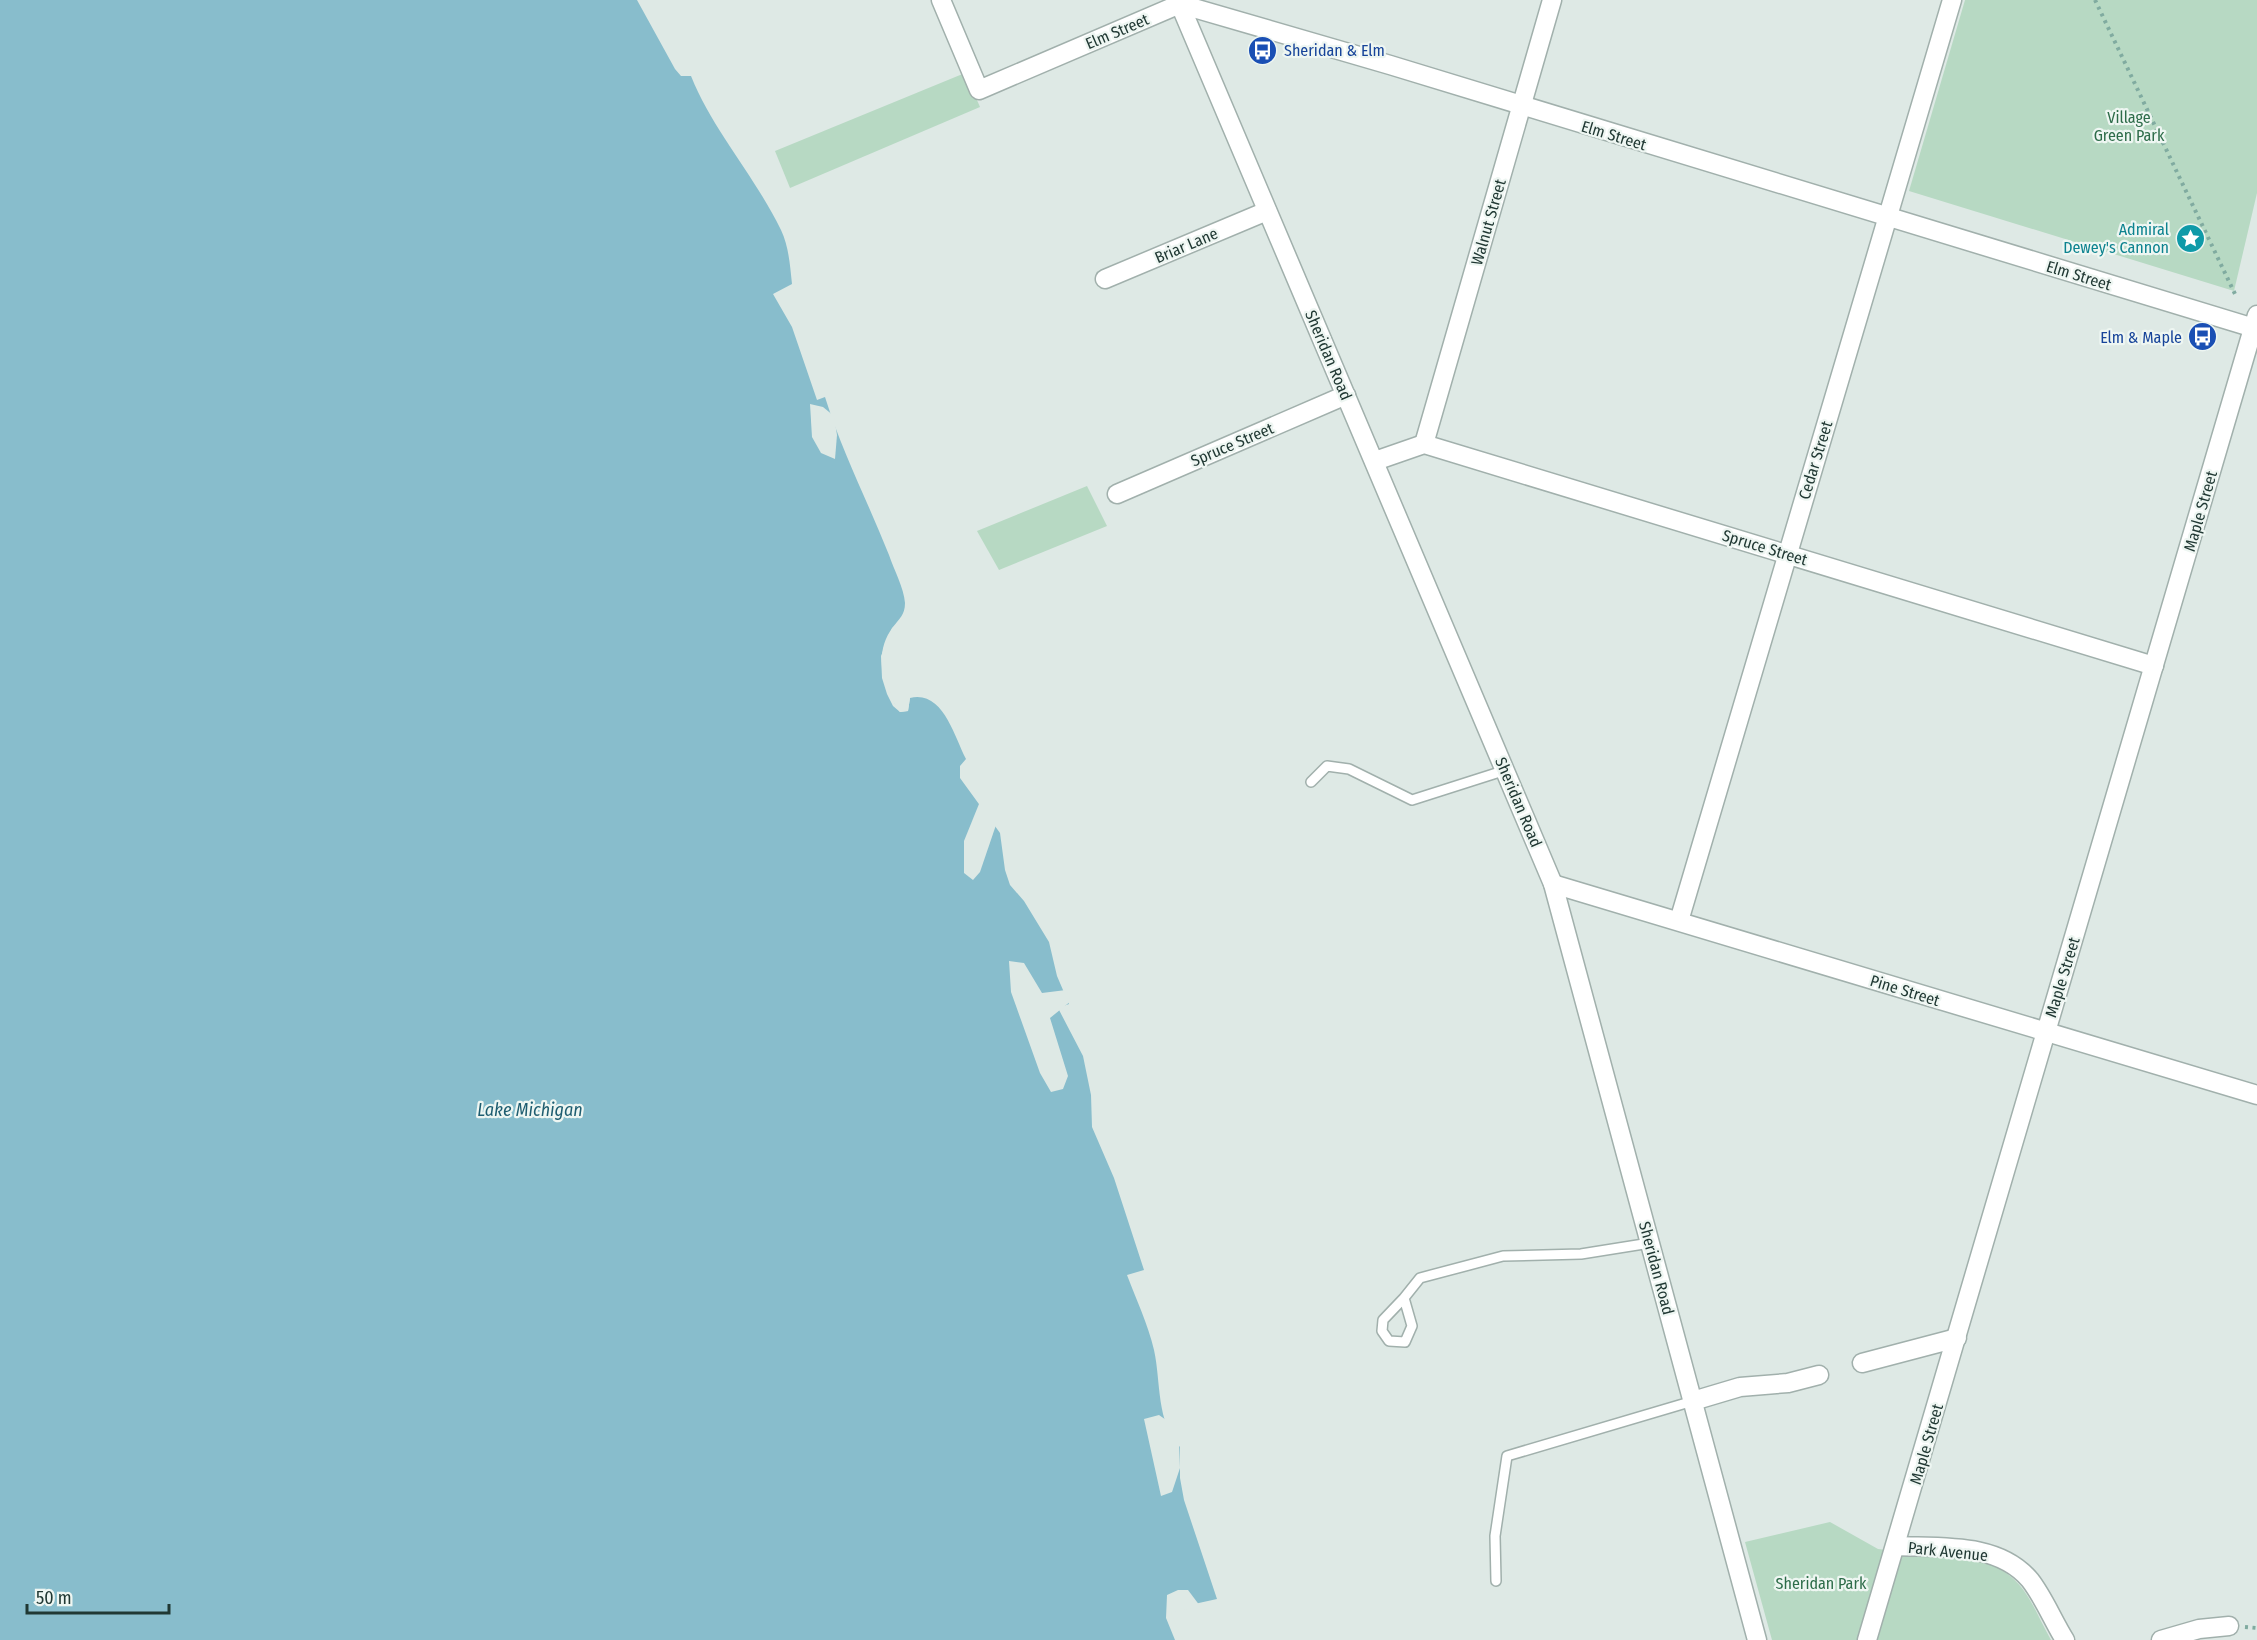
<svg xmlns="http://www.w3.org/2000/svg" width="2257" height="1640" viewBox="0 0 2257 1640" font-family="'Fira Sans Condensed',sans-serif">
  <rect width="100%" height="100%" fill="#dee9e5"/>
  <g fill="#b7d9c3">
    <path d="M1965,0H2257V193L2234,291L1909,191Z"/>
    <path d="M965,73L980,107L790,188L775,151Z"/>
    <path d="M1087,486L1107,526L999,570L977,531Z"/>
    <path d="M1830,1522L1878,1549L1986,1562C2027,1579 2031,1605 2051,1640H1772L1745,1542Z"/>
  </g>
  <path fill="#88bdcc" d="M0,0H637L675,69L681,76H691C713,131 755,176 781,230C789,247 790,266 792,284L773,294L792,327L817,400L825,397C842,452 868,502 889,555C894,570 904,588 905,603C905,615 899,619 893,627C873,653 882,688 900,712L908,711L910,698C943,690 954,736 966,759L960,766V778L1000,833L1005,870L1010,885L1024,901L1049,942L1057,976L1069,1004L1058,1008L1083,1056L1091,1095L1092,1127L1114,1178L1144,1270L1127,1275C1136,1299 1148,1324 1154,1350C1161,1381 1156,1423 1180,1447V1478L1184,1500L1217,1599L1167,1610L1180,1640H0Z"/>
  <g fill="#dee9e5">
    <path d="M810,404L823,407L834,416L837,435L835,459L821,453L812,437Z"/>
    <path d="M906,616L894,630L884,656L885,677L895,704L901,709L906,708L909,695L910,698L908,711L900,712L893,706L887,694L882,678L881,656L892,628Z"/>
    <path d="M981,799L996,820V825L980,872L973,880L964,873V841Z"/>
    <path d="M1009,961L1024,963L1042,993L1066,990L1071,1001L1050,1018L1068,1076L1063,1089L1051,1092L1040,1073L1011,992Z"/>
    <path d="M1159,1415L1169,1422L1173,1436L1179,1442L1180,1468L1172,1492L1161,1496L1144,1419Z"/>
    <path d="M1178,1590H1188L1200,1606L1171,1613L1183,1640H1175L1166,1618L1167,1595Z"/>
  </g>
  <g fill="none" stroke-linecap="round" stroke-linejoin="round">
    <defs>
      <g id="service">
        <path d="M1311,782L1327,766L1349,769L1412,800L1506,770"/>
        <path d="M1404,1298L1383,1320L1382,1331L1389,1341L1405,1342L1412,1326L1404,1298L1420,1278L1503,1256L1581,1254L1650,1243"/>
        <path d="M1496,1581L1495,1536L1507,1456L1693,1401"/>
      </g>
      <g id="minor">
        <path d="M941,0L979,90L1180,4"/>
        <path d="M1105,279L1267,211"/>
        <path d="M1424,444L1552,0"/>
        <path d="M1375,461L1424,444L2154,666"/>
        <path d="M1117,494L1346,395"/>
        <path d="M1553,884L2257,1095"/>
        <path d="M1679,921L1952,0"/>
        <path d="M1862,1363L1957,1338"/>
        <path d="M1693,1401L1740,1387L1788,1383L1819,1375"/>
        <path d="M1896,1546C1941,1548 1998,1542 2030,1580C2044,1598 2053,1621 2065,1640"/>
        <path d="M1867,1640L2257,315"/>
        <path d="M2161,1640L2199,1629L2229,1626"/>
      </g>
      <g id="tertiary">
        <path d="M1178,0L1553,884L1757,1640"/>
        <path d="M1180,4L1390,65L2257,329"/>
      </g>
    </defs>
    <use href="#service" stroke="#a1b0ac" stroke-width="12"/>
    <use href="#minor" stroke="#a1b0ac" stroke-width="21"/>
    <use href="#tertiary" stroke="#a1b0ac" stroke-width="21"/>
    <g stroke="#80aba0" stroke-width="4" stroke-dasharray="3 4.5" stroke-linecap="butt">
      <path d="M2095,0L2235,294"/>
      <path d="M2245,1627L2257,1628"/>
    </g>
    <use href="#service" stroke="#fff" stroke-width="9"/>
    <use href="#minor" stroke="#fff" stroke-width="18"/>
    <use href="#tertiary" stroke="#fff" stroke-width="18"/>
  </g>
  <defs>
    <symbol id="bus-disc" viewBox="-11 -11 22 22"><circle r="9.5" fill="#1a4fb4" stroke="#eef6f2"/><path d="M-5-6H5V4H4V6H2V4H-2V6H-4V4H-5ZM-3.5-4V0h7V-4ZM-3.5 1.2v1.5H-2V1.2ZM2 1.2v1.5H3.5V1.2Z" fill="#fff"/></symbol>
    <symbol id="sight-disc" viewBox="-11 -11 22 22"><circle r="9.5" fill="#0f9aa8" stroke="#eef6f2"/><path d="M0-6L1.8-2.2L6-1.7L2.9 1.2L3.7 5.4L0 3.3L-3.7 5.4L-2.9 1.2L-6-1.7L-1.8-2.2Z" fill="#fff"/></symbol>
  </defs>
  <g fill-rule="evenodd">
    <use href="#bus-disc" x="1246" y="34" width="33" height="33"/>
    <use href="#sight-disc" x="2174" y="222" width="33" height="33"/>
    <use href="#bus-disc" x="2186" y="320" width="33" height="33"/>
  </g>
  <g text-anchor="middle" stroke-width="4.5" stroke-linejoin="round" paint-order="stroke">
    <g font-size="16" fill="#203833" stroke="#eef6f2">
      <text transform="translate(1117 31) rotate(-23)" y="6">Elm Street</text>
      <text transform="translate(1614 135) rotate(17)" y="6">Elm Street</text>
      <text transform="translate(1488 222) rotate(-74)" y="6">Walnut Street</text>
      <text transform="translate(1186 245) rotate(-23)" y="6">Briar Lane</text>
      <text transform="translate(2079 275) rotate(17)" y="6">Elm Street</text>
      <text transform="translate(1329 355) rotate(67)" y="6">Sheridan Road</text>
      <text transform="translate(1232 444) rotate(-23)" y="6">Spruce Street</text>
      <text transform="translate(1815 460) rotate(-73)" y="6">Cedar Street</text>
      <text transform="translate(2200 511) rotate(-74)" y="6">Maple Street</text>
      <text transform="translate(1765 547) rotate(17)" y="6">Spruce Street</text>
      <text transform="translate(1519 802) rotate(67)" y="6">Sheridan Road</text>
      <text transform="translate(2062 977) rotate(-73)" y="6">Maple Street</text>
      <text transform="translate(1905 990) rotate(17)" y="6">Pine Street</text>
      <text transform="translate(1657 1268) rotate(75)" y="6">Sheridan Road</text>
      <text transform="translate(1926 1444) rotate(-74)" y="6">Maple Street</text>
      <text transform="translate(1948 1551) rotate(6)" y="6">Park Avenue</text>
    </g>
    <g font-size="16" fill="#164399" stroke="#eef6f2" text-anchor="start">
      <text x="1284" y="56">Sheridan &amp; Elm</text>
      <text x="2182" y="343" text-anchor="end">Elm &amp; Maple</text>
    </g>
    <g font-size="16" fill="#2d6c49" stroke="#eef6f2">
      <text x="2129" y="123">Village<tspan x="2129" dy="18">Green Park</tspan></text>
      <text x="1821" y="1589">Sheridan Park</text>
    </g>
    <g font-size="16" fill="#0d838f" stroke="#eef6f2" text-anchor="end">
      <text x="2169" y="235">Admiral<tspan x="2169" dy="18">Dewey's Cannon</tspan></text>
    </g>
    <g font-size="18" font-style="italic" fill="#1e5d70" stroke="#eef6f2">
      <text x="530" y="1116">Lake Michigan</text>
    </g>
  </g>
  <path d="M27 1604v9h142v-9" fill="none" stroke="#203833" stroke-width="3"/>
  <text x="36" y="1604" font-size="18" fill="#203833" stroke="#eef6f2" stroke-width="4.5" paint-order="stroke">50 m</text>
</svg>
